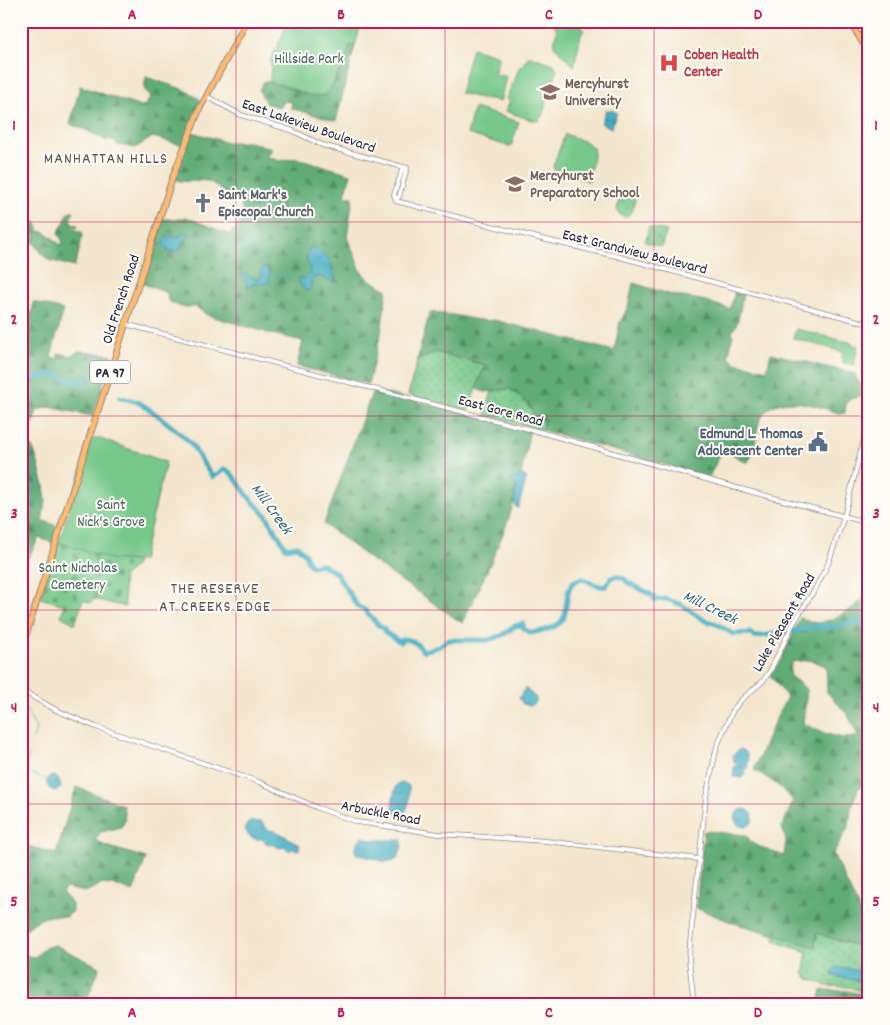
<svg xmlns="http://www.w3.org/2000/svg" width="890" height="1025" viewBox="0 0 890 1025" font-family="Dekko,sans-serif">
  <defs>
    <pattern id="grass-dots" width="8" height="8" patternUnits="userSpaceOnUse" patternTransform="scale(1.25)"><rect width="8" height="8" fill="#77c88a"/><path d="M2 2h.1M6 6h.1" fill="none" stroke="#61a272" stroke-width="1.8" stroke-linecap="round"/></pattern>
    <pattern id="forest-firs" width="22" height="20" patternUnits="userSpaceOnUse" patternTransform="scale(1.25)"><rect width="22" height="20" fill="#61ac76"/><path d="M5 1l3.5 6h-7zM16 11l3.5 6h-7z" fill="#508c62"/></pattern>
    <pattern id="cemetery-stones" width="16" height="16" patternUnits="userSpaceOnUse" patternTransform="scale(1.25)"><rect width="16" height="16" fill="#77c88a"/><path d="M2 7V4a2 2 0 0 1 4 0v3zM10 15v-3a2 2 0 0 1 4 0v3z" fill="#61a272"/></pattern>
    <pattern id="water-ripples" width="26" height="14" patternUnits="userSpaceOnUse" patternTransform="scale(1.25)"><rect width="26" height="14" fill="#42adc1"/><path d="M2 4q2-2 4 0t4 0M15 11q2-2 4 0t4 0" fill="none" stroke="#378c9e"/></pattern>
  </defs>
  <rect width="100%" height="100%" fill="#fdfcf7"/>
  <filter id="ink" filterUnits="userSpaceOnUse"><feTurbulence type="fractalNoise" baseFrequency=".02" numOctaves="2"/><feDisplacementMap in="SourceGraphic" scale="10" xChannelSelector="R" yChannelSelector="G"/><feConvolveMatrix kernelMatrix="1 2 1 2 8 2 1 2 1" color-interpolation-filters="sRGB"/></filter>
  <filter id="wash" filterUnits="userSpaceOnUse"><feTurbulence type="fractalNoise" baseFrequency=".0096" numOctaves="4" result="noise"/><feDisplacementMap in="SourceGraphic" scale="20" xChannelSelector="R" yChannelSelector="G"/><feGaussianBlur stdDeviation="1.12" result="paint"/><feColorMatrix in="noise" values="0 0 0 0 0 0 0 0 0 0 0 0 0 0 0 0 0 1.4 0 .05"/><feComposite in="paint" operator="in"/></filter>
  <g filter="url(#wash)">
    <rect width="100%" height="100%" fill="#f4e6ce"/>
    <g fill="url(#grass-dots)" stroke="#4c7562">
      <path d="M625,193L632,195L635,200L632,212L626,217L620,215L617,210L619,199Z"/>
      <path d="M649,227L667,231L661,247L645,242Z"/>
      <path d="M436,352L485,365L468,411L408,395L417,361Z"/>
      <path d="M510,389L525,401L536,417L544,421L542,430L485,415L492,391Z"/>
      <path d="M817,933L843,942L856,945L869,940V994L849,987L824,986V984L808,979L803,973L806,968L804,967L807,952L774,941L776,935L814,946Z"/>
    </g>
    <g fill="url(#forest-firs)" stroke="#426758" fill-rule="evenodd">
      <path d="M350,45L355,46L336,121L291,108L292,102L283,101L281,107L266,104L259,90L264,81L280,84L300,93L318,96C337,85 344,66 350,45Z"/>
      <path d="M146,77L185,90L201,100L195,112L182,145L153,137L135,148L118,145L115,141L109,139L107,141L88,131L70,124L80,86L141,107L145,105L151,97L144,89Z"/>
      <path d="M192,132L226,142H249L272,148L268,157L280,161L297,158L351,174L345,195L353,197L347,237L361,271L367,278L387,290L381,333L368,384L297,366L303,341L272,334L207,315L196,307H181L168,301L167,293L141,283L161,218L175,220L186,217L228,234C244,225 246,214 238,198L234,199C230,194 226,194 221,190C216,187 214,183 207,181C197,179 185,184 174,179Z"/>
      <path d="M72,210L74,212L70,219L72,223L78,225L77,228L73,226L72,228L83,233L78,255L74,267L49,260L44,256L34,243L21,235V230L26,229L28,225L35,221L39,227L38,231L45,232C50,237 55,239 59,244L61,245L63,242L58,233L65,221L68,213Z"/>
      <path d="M633,283L672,295L701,300L730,309L735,292L743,294C740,307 740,322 732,332L733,335L728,357L736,363L767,370L771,353L855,374L859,383L866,384L867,390L866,395L859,396L846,401L845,413H838C810,403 765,388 757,431C754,446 758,449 747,463L723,449L709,477L542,430L544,421L536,417L525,401L511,389L485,392L476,389L485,365L436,352L417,361L429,314L432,312C439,314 446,314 453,315C467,317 479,322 494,320L614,351L620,322L628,307Z"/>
      <path d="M33,302L63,310L58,332L55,336L56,337L51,357L57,359L59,353L71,356L79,351L112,355L93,416L49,407L37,410L29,439L37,459L44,486L46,501L42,520L59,527L54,543L39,538L21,571V521C27,512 28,502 21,493V331L33,308Z"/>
      <path d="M373,390L530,430L521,474L516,480C522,504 475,596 462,623L370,559L324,524Z"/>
      <path d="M869,577V781L858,789L851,809L849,826L833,854L869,930V940L856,945L843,942L817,933L815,947L731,922L696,908L704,831L746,835L753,844L784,856L786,840L782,827L793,801C783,788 769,778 754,770L771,729L787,697L770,675L781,660L800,618C805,619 811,622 816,623C828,623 858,608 864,596C867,591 867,583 869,577ZM810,660L826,666L827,692L848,715L858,736C839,742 820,731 803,723L807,691L803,686L790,676L791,662Z"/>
      <path d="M76,787L123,805L125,821L121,827L101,832L95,839L103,845L146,858L133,892L117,886L102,884L85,892L66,888L62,892L72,904V912L66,917C62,917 55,915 50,916C38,918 27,927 21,936V844L56,854Z"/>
      <path d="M55,945L100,967L85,1004H21V948L28,956L35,957L45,948Z"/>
      <path d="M822,990L848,991L869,996V1004H834L820,999Z"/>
    </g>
    <path fill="url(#cemetery-stones)" stroke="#4c7562" d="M59,542L110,559L136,561V565L123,578L125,607L94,599L91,603L83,600L75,624L61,616L64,605L40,598Z"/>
    <g fill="#77c88a" stroke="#4c7562">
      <path d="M289,21H362L355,46L350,45L345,63L340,69L332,86L323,95L318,96L309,95L280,84L270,83L271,59Z"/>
      <path d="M553,21H580L581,26L584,30L581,35L574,66L554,46V43L557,30Z"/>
      <path d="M472,48L499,56L494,75L506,76L500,102L488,98L487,100L460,93Z"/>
      <path d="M530,56L554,64L557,71L542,116L539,120L535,121L505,111L510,102L506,99L520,66H522L526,59Z"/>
      <path d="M474,108L519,122L511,147L467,134Z"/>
      <path d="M565,134L588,143L594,149L589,181L555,171L553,166Z"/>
      <path d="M796,329L852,343V345L858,346L854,365L841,362L843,352L793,338Z"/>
      <path d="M98,438L166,462L142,561L110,559L59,542L91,439Z"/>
    </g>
    <g fill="url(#water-ripples)" stroke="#32687e">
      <path d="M606,110H612L617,113L611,128L601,123Z"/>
      <path d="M182,233L188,234L185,242L181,243V249L170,253L167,252L168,250L162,244L167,236L180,237Z"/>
      <path d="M313,246L330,260L335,279L334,282L318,276L314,278L310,283L311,287L308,291C302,289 298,284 299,277L304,279L308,275L310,268L306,260L309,248Z"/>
      <path d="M264,267L270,272L269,283C259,286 262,279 249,287L247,286L246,280L241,275L242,273L258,280L263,275L261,274V270Z"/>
      <path d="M521,474L527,478L518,508L516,507L514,501L517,486L511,481V478L516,479Z"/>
      <path d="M525,688L536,698V702L530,706L523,704L519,698Z"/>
      <path d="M740,749L745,751C751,761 747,768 742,778L733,777L734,766L739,765L734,762L733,755Z"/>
      <path d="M55,776L58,779L61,786L60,789L55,791L49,788L46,783L49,777Z"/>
      <path d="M401,783L408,785L409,787V802L406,811L394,813H392L393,798L396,786Z"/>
      <circle cx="744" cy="818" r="9"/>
      <path d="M249,821L262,822L268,830C280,830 290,840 300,845L299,850L292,849L289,851L285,847L279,848L274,845L266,843L263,839C253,840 248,838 245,828Z"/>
      <path d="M363,837L371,840H402C403,846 400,853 397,859L386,862L357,854L355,852L357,842Z"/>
      <path d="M836,967L859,971L863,974L864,979L860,981L833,976L832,972Z"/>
    </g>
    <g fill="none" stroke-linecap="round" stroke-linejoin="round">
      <g stroke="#42adc1" stroke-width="1">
        <path d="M188,234C201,233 211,242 221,248L233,247L260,250L264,257L265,268"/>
        <path d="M270,277L289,275L299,278"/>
        <path d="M21,384L30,388L27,395L33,400L21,415"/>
        <path d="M21,431L24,436L25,447"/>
        <path d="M21,522L30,514L32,508L31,496L34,490V486L40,481L36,467L32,465V458L28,451"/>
        <path d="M21,533L28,550L21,555"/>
        <path d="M21,701L36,728L33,739"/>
        <path d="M29,755L24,771L47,780"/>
      </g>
      <g stroke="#42adc1" stroke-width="5">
        <path d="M21,367C26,370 27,376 32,378C40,380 45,375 52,374C59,373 64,380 71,381C77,381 81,380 87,382"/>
        <path d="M120,397C125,399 130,400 135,401C148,406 182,434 191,444C199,455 204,467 213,477L225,469L231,473L251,500L266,515L286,548L297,546C299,548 303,551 305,554C308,559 306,562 312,566L321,564L336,573L358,607L365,610L378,625L384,629L385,632L400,642L403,639C411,639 419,644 423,651L438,647L448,640H488L503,635L515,626L523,624L524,629L531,633C541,631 557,629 563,619C569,608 563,581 581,579C588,578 593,588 606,586L611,578L616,576L625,579L627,582L652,595L655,600L666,599L682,605L704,620L717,624L733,634L750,633L754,637L817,627H837L853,621L866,624L869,622"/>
      </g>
    </g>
  </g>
  <g filter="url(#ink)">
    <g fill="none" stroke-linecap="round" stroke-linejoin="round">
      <defs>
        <g id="tertiary">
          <path d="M206,96L241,115L291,130L322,145L407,168L399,197L396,199"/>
          <path d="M403,167L394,195L396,201L542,239L616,256L869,324"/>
          <path d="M125,324L540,432L737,488L869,523"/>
          <path d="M21,690L56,710L96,727L259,782L318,808L357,822L439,834L546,841L699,859"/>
          <path d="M694,1004L689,960L690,943L706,797L717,746L733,710L741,700L763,681L770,671L793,624L815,589L828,564L844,517L869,419"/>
        </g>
        <g id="primary">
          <path d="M849,21L869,52"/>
          <path d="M21,651L173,176L200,108L247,21"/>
        </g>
      </defs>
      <use href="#tertiary" stroke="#8b8484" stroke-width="5.5"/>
      <use href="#primary" stroke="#8b8484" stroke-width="7"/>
      <use href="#tertiary" stroke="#fff" stroke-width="4"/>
      <use href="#primary" stroke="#fdbc70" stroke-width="5"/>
    </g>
  </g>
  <path fill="none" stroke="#c2185b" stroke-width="1" stroke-opacity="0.55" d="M236,21V1004M445,21V1004M654,21V1004M21,222H869M21,416H869M21,610H869M21,804H869"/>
  <defs>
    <symbol id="hospital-bare" viewBox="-9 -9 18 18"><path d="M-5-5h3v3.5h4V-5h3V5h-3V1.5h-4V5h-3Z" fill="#e0444e" stroke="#fdfcf7" stroke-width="2.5" paint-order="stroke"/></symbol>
    <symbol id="university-bare" viewBox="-9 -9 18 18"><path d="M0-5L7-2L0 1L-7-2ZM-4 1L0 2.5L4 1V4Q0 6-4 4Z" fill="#8d6e63" stroke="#fdfcf7" stroke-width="2.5" paint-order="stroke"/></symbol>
    <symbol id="school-bare" viewBox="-9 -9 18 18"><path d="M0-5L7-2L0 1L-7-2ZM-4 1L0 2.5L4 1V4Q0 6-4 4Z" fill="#8d6e63" stroke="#fdfcf7" stroke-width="2.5" paint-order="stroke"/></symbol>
    <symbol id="church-bare" viewBox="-9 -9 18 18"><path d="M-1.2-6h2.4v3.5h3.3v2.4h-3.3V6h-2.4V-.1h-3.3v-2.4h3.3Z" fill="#6b7280" stroke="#fdfcf7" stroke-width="2.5" paint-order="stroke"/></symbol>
    <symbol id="civic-bare" viewBox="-9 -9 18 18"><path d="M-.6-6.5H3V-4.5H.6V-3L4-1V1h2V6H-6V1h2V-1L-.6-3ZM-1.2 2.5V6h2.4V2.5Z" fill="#5c6f8a" stroke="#fdfcf7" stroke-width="2.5" paint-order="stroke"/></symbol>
  </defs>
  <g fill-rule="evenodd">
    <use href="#hospital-bare" x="655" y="49" width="28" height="28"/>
    <use href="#university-bare" x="536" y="78" width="28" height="28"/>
    <use href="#school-bare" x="501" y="170" width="28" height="28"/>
    <use href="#church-bare" x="189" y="189" width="28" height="28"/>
    <use href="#civic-bare" x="804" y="428" width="28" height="28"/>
  </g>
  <g text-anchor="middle" stroke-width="4" stroke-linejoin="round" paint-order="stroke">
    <rect fill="#fdfcf7" stroke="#646373" stroke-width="1" x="90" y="360.5" width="40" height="23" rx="4"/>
    <g font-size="14" font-weight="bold" fill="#22223b">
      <text x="110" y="377">PA 97</text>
    </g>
    <g font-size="15" font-weight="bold" fill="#be3a42" stroke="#fdfcf7" text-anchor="start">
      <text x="684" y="59">Coben Health<tspan x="684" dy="17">Center</tspan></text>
    </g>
    <g font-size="15" fill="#405c57" stroke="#fdfcf7">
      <text x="309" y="63">Hillside Park</text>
      <text x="111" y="509">Saint<tspan x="111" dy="17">Nick's Grove</tspan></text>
      <text x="78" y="572">Saint Nicholas<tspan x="78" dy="17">Cemetery</tspan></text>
    </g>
    <g font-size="15" font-weight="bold" fill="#785e54" stroke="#fdfcf7" text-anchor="start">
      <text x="565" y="88">Mercyhurst<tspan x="565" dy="17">University</tspan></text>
      <text x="530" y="180">Mercyhurst<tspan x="530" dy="17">Preparatory School</tspan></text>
    </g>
    <g font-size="15" fill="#22223b" stroke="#fdfcf7">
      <text transform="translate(309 125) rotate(19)" y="5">East Lakeview Boulevard</text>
      <text transform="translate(635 251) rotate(14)" y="5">East Grandview Boulevard</text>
      <text transform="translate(120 299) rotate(-72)" y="5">Old French Road</text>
      <text transform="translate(501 410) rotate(15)" y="5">East Gore Road</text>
      <text transform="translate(783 622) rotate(-60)" y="5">Lake Pleasant Road</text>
      <text transform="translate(381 812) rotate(11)" y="5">Arbuckle Road</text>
    </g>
    <g font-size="15" font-weight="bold" fill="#5b616d" stroke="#fdfcf7" text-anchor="start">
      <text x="218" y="199">Saint Mark's<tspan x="218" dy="17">Episcopal Church</tspan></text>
    </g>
    <g font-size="15" font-weight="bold" fill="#4e5e75" stroke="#fdfcf7" text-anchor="end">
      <text x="803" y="438">Edmund L. Thomas<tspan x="803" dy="17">Adolescent Center</tspan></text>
    </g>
    <g font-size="16" letter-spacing="1" fill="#5e5053" stroke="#fdfcf7">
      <text x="106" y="163">MANHATTAN HILLS</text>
      <text x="215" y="593">THE RESERVE<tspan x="215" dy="18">AT CREEKS EDGE</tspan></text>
    </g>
    <g font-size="16" font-style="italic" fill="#306177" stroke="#fdfcf7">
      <text transform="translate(273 508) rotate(54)" y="6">Mill Creek</text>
      <text transform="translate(711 606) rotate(26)" y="6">Mill Creek</text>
    </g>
  </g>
  <rect width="890" height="1025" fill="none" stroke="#fdfcf7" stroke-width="55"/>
  <rect x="28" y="28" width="834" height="970" fill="none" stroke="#c2185b" stroke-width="2"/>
  <g font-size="16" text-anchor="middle" font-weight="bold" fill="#c2185b">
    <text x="132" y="19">A</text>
    <text x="341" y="19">B</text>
    <text x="549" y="19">C</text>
    <text x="758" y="19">D</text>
    <text x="14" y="130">1</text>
    <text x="876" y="130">1</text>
    <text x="14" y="324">2</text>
    <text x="876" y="324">2</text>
    <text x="14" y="518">3</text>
    <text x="876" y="518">3</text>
    <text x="14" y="712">4</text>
    <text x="876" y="712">4</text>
    <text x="14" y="906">5</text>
    <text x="876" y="906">5</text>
    <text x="132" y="1017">A</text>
    <text x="341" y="1017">B</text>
    <text x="549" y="1017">C</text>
    <text x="758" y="1017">D</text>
  </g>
</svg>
